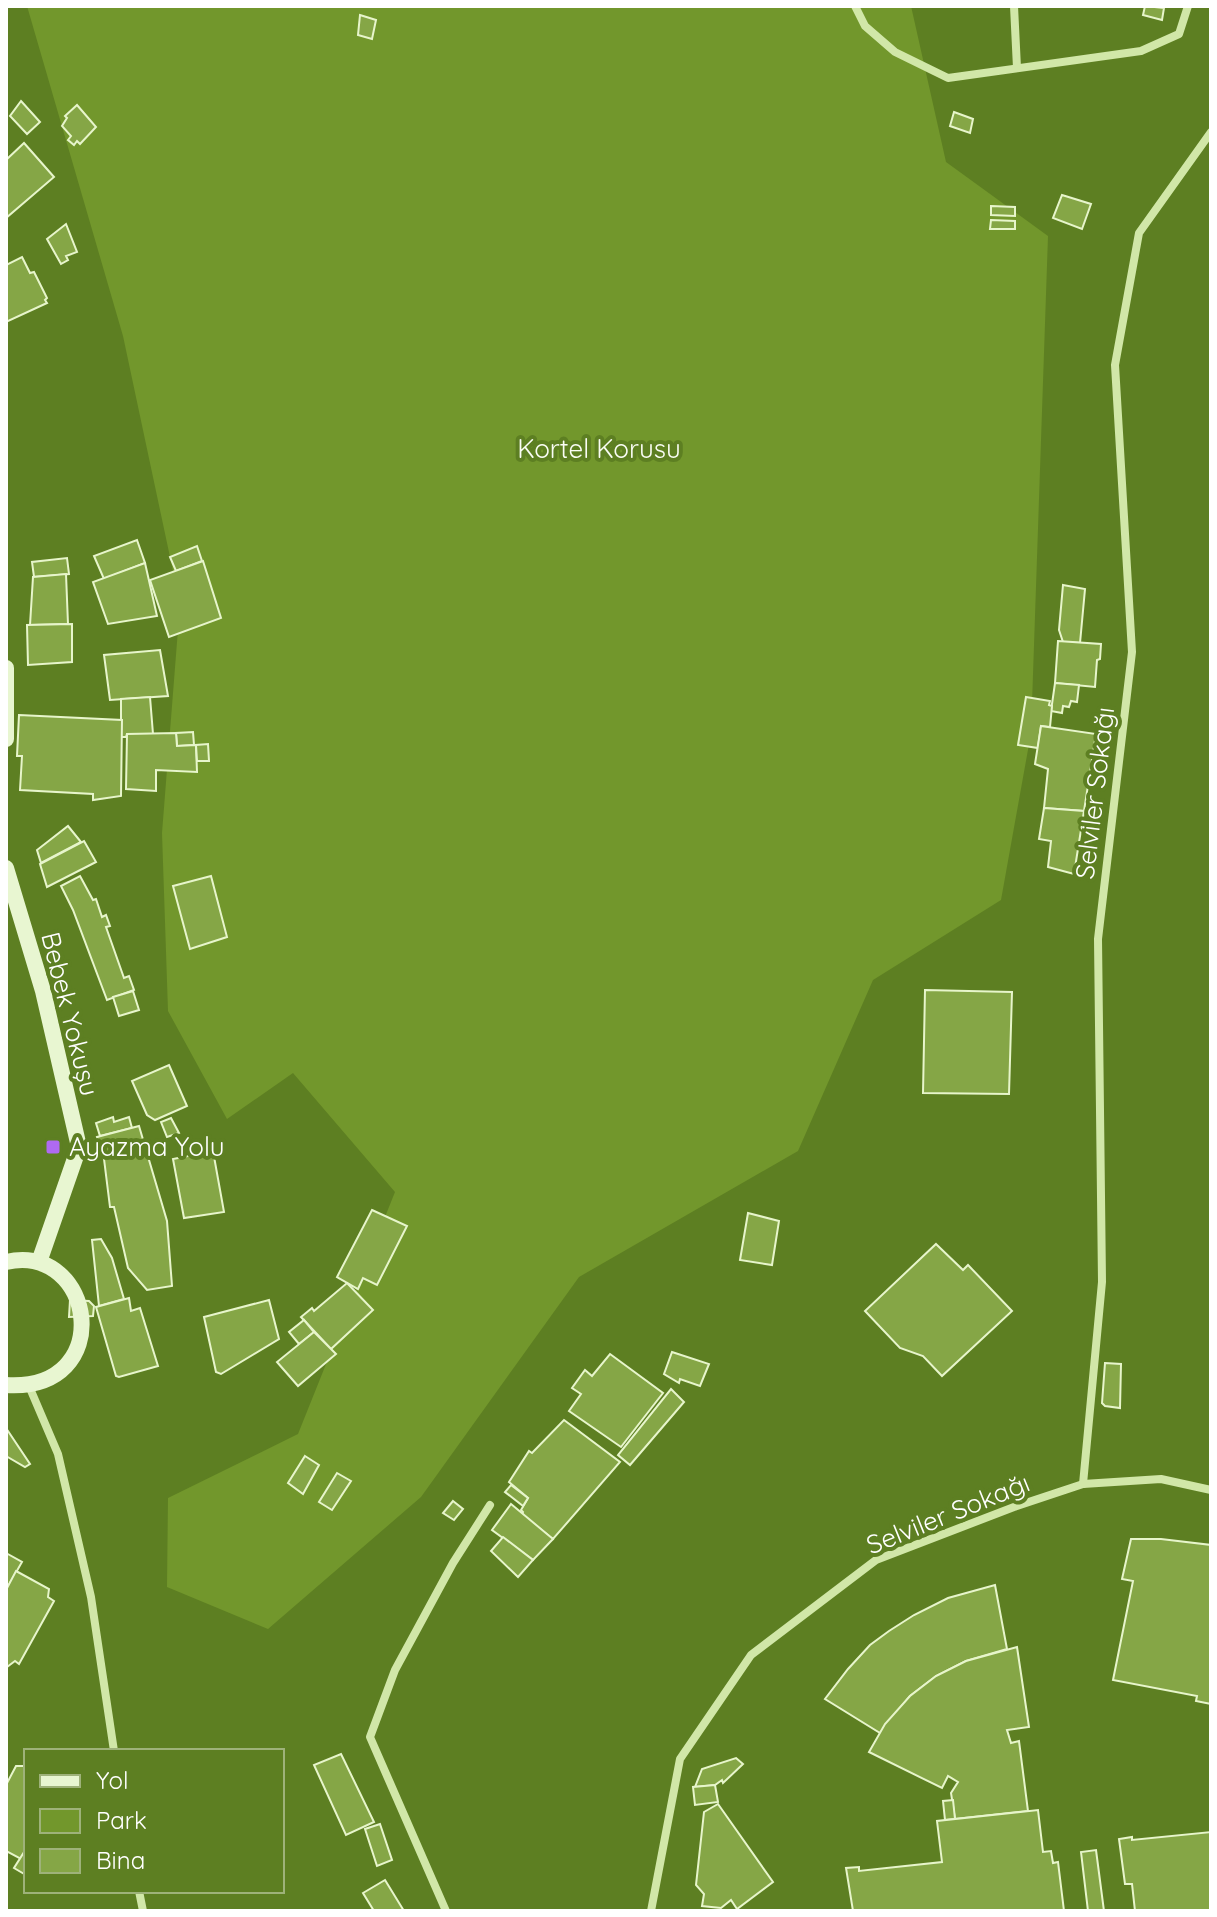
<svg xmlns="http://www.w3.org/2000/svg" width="1217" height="1917" viewBox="0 0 1217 1917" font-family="Quicksand,sans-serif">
  <rect width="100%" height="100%" fill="#5d7f22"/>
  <path fill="#72972c" d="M27,6H911L946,162L1048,236L1031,733L1001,900L873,980L798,1151L579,1277L421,1497L268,1629L167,1587L168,1498L298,1434L395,1192L293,1073L227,1119L168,1011L162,833L180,604L123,336Z"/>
  <g fill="#85a646" stroke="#e7f5cb" stroke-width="2">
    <path d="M1145,6L1164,8L1162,20L1143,15Z"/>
    <path d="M360,15L376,20L372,39L358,35Z"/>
    <path d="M21,101L40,122L27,134L10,116Z"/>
    <path d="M77,105L96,127L80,144L77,141L74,145L68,140L71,136L62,126L67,118L65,116Z"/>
    <path d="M954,112L973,119L970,133L950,126Z"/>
    <path d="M24,143L54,177L6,218V160Z"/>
    <path d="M1062,195L1091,204L1082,229L1053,218Z"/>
    <path d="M991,206L1015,207V216L991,215Z"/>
    <path d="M991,220L1015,221V229H990Z"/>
    <path d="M66,224L77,252L66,256L68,260L61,264L47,239Z"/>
    <path d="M22,257L30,273L34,272L47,298L45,300L47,303L6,322V265Z"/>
    <path d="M137,540L145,563L104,579L94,556Z"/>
    <path d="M197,546L202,561L176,571L170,557Z"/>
    <path d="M67,558L69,574L34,577L32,562Z"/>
    <path d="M203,561L221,618L169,637L150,580Z"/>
    <path d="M145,563L157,616L108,624L93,582Z"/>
    <path d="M66,574L68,624L30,625L33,577Z"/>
    <path d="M1063,585L1085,589L1080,643L1063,642L1059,630Z"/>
    <path d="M72,624V662L28,665L27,625Z"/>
    <path d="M1058,641L1101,644L1100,659L1097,660L1095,687L1055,683Z"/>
    <path d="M160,650L168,696L110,700L104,655Z"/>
    <path d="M1055,683L1079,685L1077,702L1071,701L1069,707L1063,706L1062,713L1051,711Z"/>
    <path d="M150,697L153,734H127L126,737H121V699Z"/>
    <path d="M1026,697L1050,701L1049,705L1052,706L1050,727L1041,726L1038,748L1018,745Z"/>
    <path d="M19,715L122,720L121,796L93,800V794L20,790L22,756H17Z"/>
    <path d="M1041,726L1096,734L1084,811L1044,808L1048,769L1035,764Z"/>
    <path d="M193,732L194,745L177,746L176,733Z"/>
    <path d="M176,733L177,746L196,745L197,772L156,770V791L126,789L127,734Z"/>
    <path d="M208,744L209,761H197L196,745Z"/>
    <path d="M1044,808L1084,811L1074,874L1048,867L1051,841L1039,839Z"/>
    <path d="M68,826L81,842L41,863L37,850Z"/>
    <path d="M84,841L96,862L47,887L40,864Z"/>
    <path d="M80,876L93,900L96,899L102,917L106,915L110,926L106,927L124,978L129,976L134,990L107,1000L73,910L61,886Z"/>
    <path d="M211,876L227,937L190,949L173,886Z"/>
    <path d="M925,990L1012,992L1009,1094L923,1093Z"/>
    <path d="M133,991L139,1010L119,1016L113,997Z"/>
    <path d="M169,1065L187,1106L155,1120L147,1115L132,1081Z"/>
    <path d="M113,1117L114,1122L129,1117L132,1128L100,1136L96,1123Z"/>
    <path d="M171,1118L179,1133L167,1137L161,1122Z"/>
    <path d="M139,1126L167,1221L172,1286L147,1290L128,1268L114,1207H110L104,1159L97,1137Z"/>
    <path d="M213,1151L224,1212L184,1218L173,1159Z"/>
    <path d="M372,1210L407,1226L377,1285L363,1278L358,1289L337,1277Z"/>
    <path d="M748,1213L779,1221L772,1265L740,1260Z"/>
    <path d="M101,1239L112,1258L124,1299L99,1306L92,1240Z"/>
    <path d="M936,1244L963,1270L968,1265L1012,1311L942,1376L923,1356L900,1348L865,1311Z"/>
    <path d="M347,1283L373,1310L331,1349L301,1317L312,1308L314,1311Z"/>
    <path d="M129,1298L131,1311L140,1308L158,1366L119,1377L116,1376L96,1307Z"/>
    <path d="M70,1300L89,1301L94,1306L93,1316L69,1317Z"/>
    <path d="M269,1300L279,1339L221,1374L216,1372L204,1317Z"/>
    <path d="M304,1320L314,1332L299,1344L289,1332Z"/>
    <path d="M314,1332L336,1354L298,1386L277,1362Z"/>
    <path d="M672,1352L709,1364L700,1386L680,1379L679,1383L664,1374Z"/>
    <path d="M610,1354L663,1393L621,1447L569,1411L581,1394L572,1388L585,1370L592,1376Z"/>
    <path d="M1105,1363L1121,1364L1120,1408L1105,1406L1102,1403Z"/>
    <path d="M671,1389L684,1402L630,1465L618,1455Z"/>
    <path d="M564,1420L620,1462L553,1539L522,1515L523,1512L521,1510L528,1498L509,1482L529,1451L532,1453Z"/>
    <path d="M6,1428L30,1464L25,1467L6,1456Z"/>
    <path d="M305,1456L319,1465L303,1494L288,1483Z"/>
    <path d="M337,1473L351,1481L332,1510L319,1502Z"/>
    <path d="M511,1485L528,1498L523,1506L505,1492Z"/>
    <path d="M453,1501L463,1509L454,1520L443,1513Z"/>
    <path d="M511,1504L553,1539L533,1560L492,1530Z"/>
    <path d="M503,1537L533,1560L518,1577L491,1551Z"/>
    <path d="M1131,1539H1161L1211,1545V1704L1196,1701L1197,1696L1113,1680L1133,1581L1122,1579Z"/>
    <path d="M6,1553L22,1562L6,1590Z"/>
    <path d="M16,1571L49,1589L48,1597L54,1601L19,1664L15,1661L7,1667L6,1590Z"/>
    <path d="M995,1585L1007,1649L966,1661L936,1676L910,1696L880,1733L825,1699L848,1669L870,1645L889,1631L914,1615L948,1598Z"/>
    <path d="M1017,1647L1029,1727L1007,1730L1011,1743L1019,1741L1028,1811L955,1819L951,1793L958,1782L948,1776L942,1788L869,1752L885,1724L910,1696L936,1676L966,1661Z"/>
    <path d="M341,1754L374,1822L346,1835L314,1765Z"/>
    <path d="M736,1758L743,1764L723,1783L722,1780L715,1785L695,1787L702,1769Z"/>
    <path d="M16,1766H26V1849L21,1859L6,1851V1785Z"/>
    <path d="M715,1785L718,1802L695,1805L693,1787Z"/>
    <path d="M953,1800L955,1819L945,1820L943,1801Z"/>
    <path d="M718,1804L773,1882L737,1909L731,1900L721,1908L702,1906L704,1894L696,1885L704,1812Z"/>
    <path d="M1038,1810L1043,1852L1051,1851L1053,1863L1058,1862L1064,1911H853L846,1868L859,1867V1871L942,1862L937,1821Z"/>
    <path d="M380,1824L392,1860L377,1866L365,1829Z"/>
    <path d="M1211,1832V1911H1135L1132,1884H1125L1119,1839L1132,1837V1840Z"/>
    <path d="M26,1849V1875L14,1868Z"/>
    <path d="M1096,1850L1104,1911H1088L1081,1852Z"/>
    <path d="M385,1880L404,1911H374L363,1893Z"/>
  </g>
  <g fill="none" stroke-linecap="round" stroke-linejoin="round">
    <g stroke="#d1e7a8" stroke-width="8">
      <path d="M855,6L865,26L895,52L948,78L1141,51L1179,34L1188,6"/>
      <path d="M1014,6L1017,68"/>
      <path d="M29,1386L58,1454L91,1597L114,1751"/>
      <path d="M1083,1484L1102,1282L1098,939L1132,652L1115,365L1139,233L1211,132"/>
      <path d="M139,1891L143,1911"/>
      <path d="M446,1911L370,1737L395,1670L453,1563L490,1505"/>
      <path d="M651,1911L680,1759L751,1655L876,1560L1014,1507L1083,1484L1161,1479L1211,1490"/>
    </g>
    <g stroke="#e8f6d1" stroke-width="16">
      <path d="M6,668V739"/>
      <path d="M6,868L43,991L79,1147L39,1262"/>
      <path d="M6,1262C95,1242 118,1392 6,1385"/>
    </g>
  </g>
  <rect fill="#af6af2" stroke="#5d7f22" stroke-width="3" x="45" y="1139" width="16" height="16" rx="4"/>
  <g text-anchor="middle" stroke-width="8" stroke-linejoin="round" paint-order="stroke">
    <g font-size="26" fill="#fafdf5" stroke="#5d7f22">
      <text x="599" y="458">Kortel Korusu</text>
    </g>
    <g font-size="26" fill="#fff" stroke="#5d7f22">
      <text transform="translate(1095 793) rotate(-83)" y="9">Selviler Sokağı</text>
      <text transform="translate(70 1014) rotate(76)" y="9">Bebek Yokuşu</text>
      <text transform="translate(948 1514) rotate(-22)" y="9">Selviler Sokağı</text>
    </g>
    <g font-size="26" fill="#fff" stroke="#5d7f22" text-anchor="start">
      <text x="69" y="1156">Ayazma Yolu</text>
    </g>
  </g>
  <rect width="1217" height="1917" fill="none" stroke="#ffffff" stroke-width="16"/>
  <rect x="24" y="1749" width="260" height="144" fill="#5d7f22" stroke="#9eb27a" stroke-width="2"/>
  <rect x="40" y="1775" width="40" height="12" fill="#e8f6d1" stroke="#9eb27a" stroke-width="2"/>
  <text x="96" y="1789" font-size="24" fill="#ffffff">Yol</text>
  <rect x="40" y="1809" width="40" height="24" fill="#72972c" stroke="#9eb27a" stroke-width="2"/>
  <text x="96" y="1829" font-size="24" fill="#ffffff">Park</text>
  <rect x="40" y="1849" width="40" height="24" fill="#85a646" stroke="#9eb27a" stroke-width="2"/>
  <text x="96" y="1869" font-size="24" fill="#ffffff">Bina</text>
</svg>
